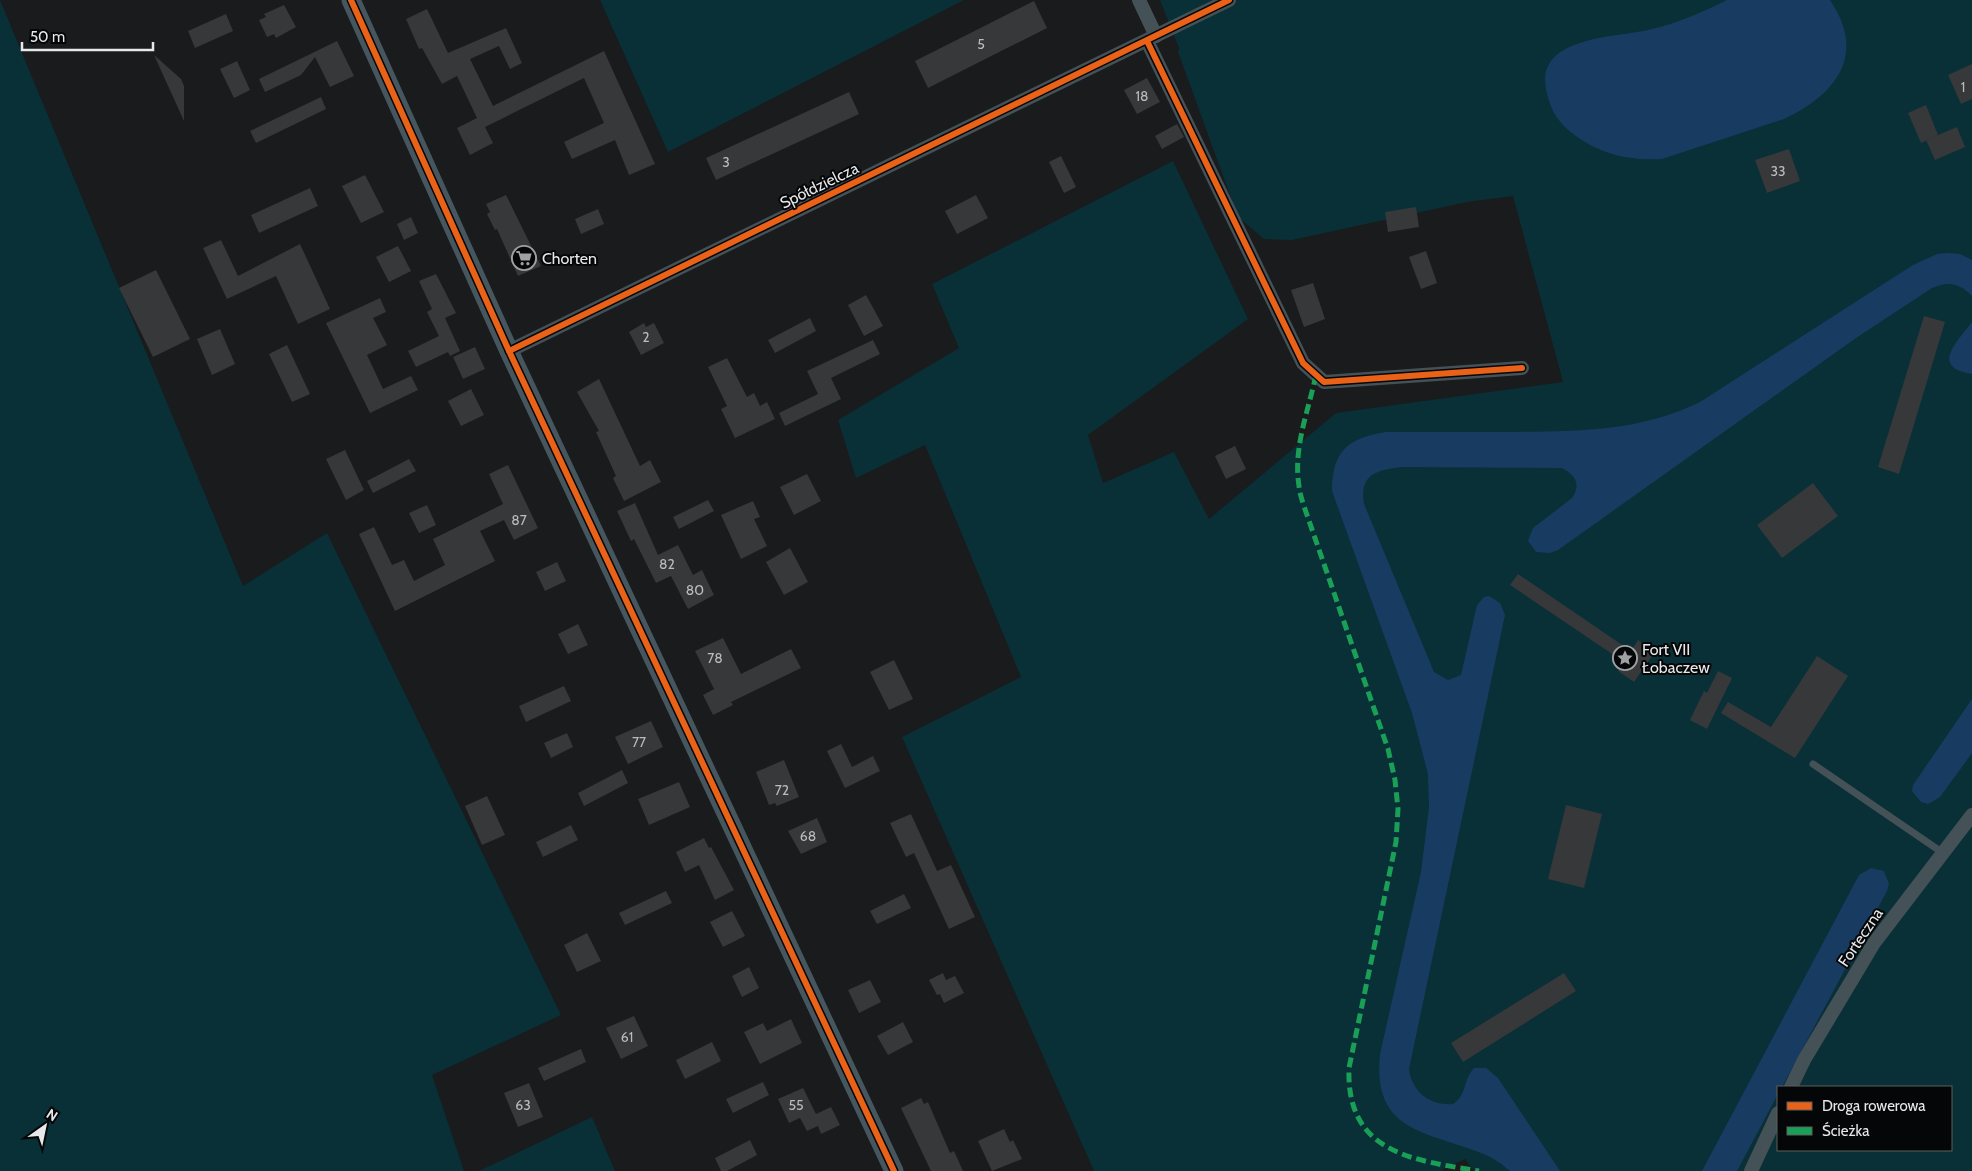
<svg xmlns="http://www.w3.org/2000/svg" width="1972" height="1171" viewBox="0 0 1972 1171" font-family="Cabin,sans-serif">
  <rect width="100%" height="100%" fill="#191b1c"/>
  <g fill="#092f37" fill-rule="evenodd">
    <path d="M0,0L243,586L327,533L561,1015L432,1075L464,1171H0Z"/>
    <path d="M600,0H964L668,152Z"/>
    <path d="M1160,0H1972V1171H1474L1465,1159L1440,1171H1094L902,737L1021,677L925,445L856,478L838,420L959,348L932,284L1173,161L1248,319L1088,435L1103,483L1174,452L1209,519L1336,413L1563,382L1513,196L1467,202L1292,240L1264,239L1238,217L1178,52L1179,48ZM1778,1087H1951V1150H1778Z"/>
    <path d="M592,1117L615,1171H479Z"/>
  </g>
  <g fill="#183c61">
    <path d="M1727,0H1830C1867,54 1837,94 1784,119L1662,159C1626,161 1595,153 1567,129C1555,118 1549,105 1546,89C1536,35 1618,38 1652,29C1678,23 1703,12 1727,0Z"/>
    <path d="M1948,253L1960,254L1972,260V296C1959,283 1949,281 1932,288L1856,338L1558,550L1550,553L1536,552L1528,541L1533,528L1572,498C1581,485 1576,475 1562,468L1402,467C1377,470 1359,474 1364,504L1434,672L1448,680L1461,675L1477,605L1484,597L1489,596L1500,603L1505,615L1409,1069C1412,1092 1430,1106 1453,1104C1467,1096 1463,1079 1474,1068H1486L1498,1078L1560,1171C1549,1171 1521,1171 1511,1171C1506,1169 1503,1164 1498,1162C1490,1156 1480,1152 1470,1149C1416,1130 1373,1126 1380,1054L1421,872L1429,807L1428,774L1412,713L1332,491C1332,451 1348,438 1386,432C1428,432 1470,432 1513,432C1579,431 1638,432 1700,402L1913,265L1937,254Z"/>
    <path d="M1972,322V374C1929,367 1958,341 1972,322Z"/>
    <path d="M1972,699V753L1940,797L1928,804L1921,802L1912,791L1913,785Z"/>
    <path d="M1871,868L1884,871L1889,884L1887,891L1782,1087H1778V1094L1737,1171H1702L1859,875Z"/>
  </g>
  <g fill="#373839">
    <path d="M1034,1L1047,28L928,88L915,61Z"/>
    <path d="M284,5L296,27L276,38L274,34L267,37L259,20L266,17L264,14Z"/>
    <path d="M427,9L448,53L506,28L522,63L510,69L499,46L470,59L493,106L604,51L655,164L629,175L615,140L572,159L564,142L604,123L584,78L485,127L493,143L470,155L457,128L477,118L457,76L442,84L422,48L419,49L406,19Z"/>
    <path d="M226,14L233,31L195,48L188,31Z"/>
    <path d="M337,41L354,76L330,87L315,57L301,75L265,92L259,79Z"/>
    <path d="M154,55L181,79L184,86V121Z"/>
    <path d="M237,61L250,90L234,98L220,69Z"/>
    <path d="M1972,64V99L1961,104L1948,75Z"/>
    <path d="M1147,78L1160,102L1137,114L1124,90Z"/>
    <path d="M849,92L859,114L716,180L706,158Z"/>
    <path d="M321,97L326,109L256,143L250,131Z"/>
    <path d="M1926,105L1938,135L1921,143L1908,113Z"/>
    <path d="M1177,124L1184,137L1162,149L1155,136Z"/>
    <path d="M1957,127L1965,147L1935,160L1926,140Z"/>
    <path d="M1789,149L1800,181L1767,193L1755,160Z"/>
    <path d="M1061,156L1076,187L1064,193L1049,162Z"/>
    <path d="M365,175L384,212L361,223L342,186Z"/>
    <path d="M310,188L318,206L259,233L251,215Z"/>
    <path d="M506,195L541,266L518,276L497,229L495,230L487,214L490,212L486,204Z"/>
    <path d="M976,195L988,218L957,234L945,211Z"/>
    <path d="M1416,207L1419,227L1388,232L1385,212Z"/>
    <path d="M598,209L604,224L581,234L575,219Z"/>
    <path d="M411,217L418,233L404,240L397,224Z"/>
    <path d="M221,240L238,276L300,244L330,309L298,324L276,276L227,299L203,248Z"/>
    <path d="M398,246L411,271L389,282L376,257Z"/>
    <path d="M1426,251L1437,283L1421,289L1409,257Z"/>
    <path d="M156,270L190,339L153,357L119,288Z"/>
    <path d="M436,274L456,313L445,318L460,351L450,356L448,352L416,367L408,351L439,336L427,312L432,309L419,281Z"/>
    <path d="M1313,283L1325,319L1304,327L1291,290Z"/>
    <path d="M866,295L883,326L864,336L848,305Z"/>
    <path d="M380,298L386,312L373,318L387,345L367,355L383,389L411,376L418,390L370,413L326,323Z"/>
    <path d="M1924,316L1945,322L1899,474L1878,467Z"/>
    <path d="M810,318L816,331L775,353L768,340Z"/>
    <path d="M644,323L646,327L654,323L664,343L641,355L629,332Z"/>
    <path d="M220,329L235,364L212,375L197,339Z"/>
    <path d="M873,340L880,354L831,378L841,399L785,426L779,413L818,394L807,371Z"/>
    <path d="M287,345L310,394L292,402L269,354Z"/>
    <path d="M475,347L485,369L463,379L453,357Z"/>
    <path d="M727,358L747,397L754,393L760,406L767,402L775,419L735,438L721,409L727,406L708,367Z"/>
    <path d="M599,379L640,466L650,460L661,482L624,501L613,478L616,476L596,432L599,431L577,392Z"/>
    <path d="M471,389L484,415L461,426L448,401Z"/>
    <path d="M1235,446L1246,469L1226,479L1215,456Z"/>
    <path d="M345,450L364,490L346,500L326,459Z"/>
    <path d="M409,459L416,471L373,493L367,481Z"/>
    <path d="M508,465L538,528L514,540L504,520L480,531L495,561L395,611L359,534L374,527L392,565L404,560L414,581L445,565L433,539L503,504L489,474Z"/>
    <path d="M807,474L821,501L794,515L780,487Z"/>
    <path d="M1813,483L1838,516L1782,558L1757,525Z"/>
    <path d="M708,500L714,511L679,529L673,517Z"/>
    <path d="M753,501L760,517L754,519L767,546L741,559L721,515Z"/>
    <path d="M635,503L658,555L678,545L693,575L702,570L714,595L688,609L671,576L656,583L634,539L631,541L617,511Z"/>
    <path d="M427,505L436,525L419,533L409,513Z"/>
    <path d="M790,548L808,582L784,595L766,562Z"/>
    <path d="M557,562L566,581L545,591L536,572Z"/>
    <path d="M1518,574L1631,651L1638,640L1655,652L1634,682L1618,671L1624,662L1510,585Z"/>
    <path d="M578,624L588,645L568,654L558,634Z"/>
    <path d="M723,638L741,674L791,649L801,668L731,702L733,705L713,715L703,695L714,689L695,651Z"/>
    <path d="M1817,656L1848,676L1795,758L1721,713L1728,702L1771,727Z"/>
    <path d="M894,660L913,699L889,710L870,672Z"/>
    <path d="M1718,671L1732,678L1707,729L1690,720L1704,691L1707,693Z"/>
    <path d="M564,686L571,701L526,722L519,706Z"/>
    <path d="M651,721L663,747L628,764L615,737Z"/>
    <path d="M567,733L573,747L551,758L544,743Z"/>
    <path d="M841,744L852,767L873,756L880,771L845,788L827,751Z"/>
    <path d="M784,760L799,797L777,806L775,803L769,805L756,772Z"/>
    <path d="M622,770L628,783L584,806L578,793Z"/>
    <path d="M679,782L690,807L649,825L638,799Z"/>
    <path d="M487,796L505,835L482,845L465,806Z"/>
    <path d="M1566,805L1602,814L1584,888L1548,879Z"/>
    <path d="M911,814L937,871L951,865L975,917L949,929L914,853L906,857L890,823Z"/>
    <path d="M817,818L827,842L801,854L788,831Z"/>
    <path d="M571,825L578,840L543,857L536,842Z"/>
    <path d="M704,838L709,848L711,847L734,890L715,900L699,865L685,872L676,852Z"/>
    <path d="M666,891L672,903L625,925L619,913Z"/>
    <path d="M904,894L911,908L877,924L870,911Z"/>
    <path d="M732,911L745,936L723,947L710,922Z"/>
    <path d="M587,933L601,961L577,972L564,945Z"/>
    <path d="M749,967L759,988L742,997L732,976Z"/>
    <path d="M943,973L946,980L955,976L964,993L944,1003L940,994L937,995L929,980Z"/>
    <path d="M1564,973L1576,991L1463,1062L1451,1043Z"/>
    <path d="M870,980L881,1002L859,1013L848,990Z"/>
    <path d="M634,1016L648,1046L621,1059L606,1028Z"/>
    <path d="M791,1019L802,1043L760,1064L744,1032L763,1023L767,1031Z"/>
    <path d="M903,1022L913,1042L888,1055L877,1036Z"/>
    <path d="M712,1042L721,1061L685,1079L676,1060Z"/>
    <path d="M581,1049L586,1062L544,1081L538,1068Z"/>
    <path d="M763,1082L769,1095L733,1113L726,1099Z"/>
    <path d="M529,1083L543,1117L518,1127L504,1093Z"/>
    <path d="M803,1088L816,1114L831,1107L840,1125L821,1134L818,1126L807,1131L800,1118L789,1123L778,1099Z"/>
    <path d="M921,1098L924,1104L928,1102L950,1153L954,1151L963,1171H931L901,1108Z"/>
    <path d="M1004,1129L1010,1142L1013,1140L1022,1159L992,1171L978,1141Z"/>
    <path d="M750,1140L757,1155L727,1171H721L715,1158Z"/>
  </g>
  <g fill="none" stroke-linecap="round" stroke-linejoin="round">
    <path stroke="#445157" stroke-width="7" d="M1813,764L1943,853"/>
    <g stroke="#445157" stroke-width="14">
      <path d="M1139,0L1156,36"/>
      <path d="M1147,41L1303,363L1324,382L1522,368"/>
      <path d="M509,351L1229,0"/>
      <path d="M1791,1087L1804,1060L1874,943L1972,815"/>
      <path d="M1751,1171L1778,1113"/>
    </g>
    <path stroke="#45565e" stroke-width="19" d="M351,0L509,351L894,1171"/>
    <path stroke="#1a9f57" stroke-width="5" stroke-dasharray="10 5" stroke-linecap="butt" d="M1316,375C1308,412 1293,448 1299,486C1300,496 1304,506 1307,515L1388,749L1395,780L1398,809L1396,842L1349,1068C1346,1153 1412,1160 1479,1171"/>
    <defs>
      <g id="cycleway">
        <path d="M351,0L509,351L894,1171"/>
        <path d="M1147,41L1303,363L1324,382L1522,368"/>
        <path d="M509,351L1229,0"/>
      </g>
    </defs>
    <use href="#cycleway" stroke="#050607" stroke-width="9"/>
    <use href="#cycleway" stroke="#ea6118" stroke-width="6"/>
  </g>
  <defs>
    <symbol id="supermarket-ring" viewBox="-11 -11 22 22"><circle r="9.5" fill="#050607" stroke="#9ea0a1" stroke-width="1.5"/><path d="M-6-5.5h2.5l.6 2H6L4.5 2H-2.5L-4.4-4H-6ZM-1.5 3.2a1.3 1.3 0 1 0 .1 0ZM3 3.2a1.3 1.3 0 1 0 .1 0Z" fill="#9ea0a1"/></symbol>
    <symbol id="sight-ring" viewBox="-11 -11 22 22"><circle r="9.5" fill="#050607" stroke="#9ea0a1" stroke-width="1.5"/><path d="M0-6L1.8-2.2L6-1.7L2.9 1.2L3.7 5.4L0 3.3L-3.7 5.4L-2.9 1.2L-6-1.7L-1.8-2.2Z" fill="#9ea0a1"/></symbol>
  </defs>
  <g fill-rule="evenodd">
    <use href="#supermarket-ring" x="510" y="244" width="28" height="28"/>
    <use href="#sight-ring" x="1611" y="644" width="28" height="28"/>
  </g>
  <g text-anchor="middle" stroke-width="4" stroke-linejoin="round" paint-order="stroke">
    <g font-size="14" fill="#babcbd">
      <text x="981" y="49">5</text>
      <text x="1963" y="92">1</text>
      <text x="1142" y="101">18</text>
      <text x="726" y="167">3</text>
      <text x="1778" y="176">33</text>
      <text x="646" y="342">2</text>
      <text x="519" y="525">87</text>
      <text x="667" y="569">82</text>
      <text x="695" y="595">80</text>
      <text x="715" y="663">78</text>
      <text x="639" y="747">77</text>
      <text x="782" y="795">72</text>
      <text x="808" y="841">68</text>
      <text x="627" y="1042">61</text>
      <text x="523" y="1110">63</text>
      <text x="796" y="1110">55</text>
    </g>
    <g font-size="16" fill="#e6e8e9" stroke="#050607">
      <text transform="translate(819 185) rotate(-26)" y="6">Spółdzielcza</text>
      <text transform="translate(1860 937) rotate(-56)" y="6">Forteczna</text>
    </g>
    <g font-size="16" fill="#e6e8e9" stroke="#050607" text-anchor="start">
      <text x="542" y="264">Chorten</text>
      <text x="1642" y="655">Fort VII<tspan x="1642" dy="18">Łobaczew</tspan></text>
    </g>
  </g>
  <rect x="1777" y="1086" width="175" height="65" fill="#050607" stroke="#5f6061"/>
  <rect x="1787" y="1102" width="25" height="8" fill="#ea6118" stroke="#5f6061"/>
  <text x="1822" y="1111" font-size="15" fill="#e6e8e9">Droga rowerowa</text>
  <rect x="1787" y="1127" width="25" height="8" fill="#1a9f57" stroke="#5f6061"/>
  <text x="1822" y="1136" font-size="15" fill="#e6e8e9">Ścieżka</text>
  <g transform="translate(45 1126) rotate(33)" stroke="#050607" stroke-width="4" paint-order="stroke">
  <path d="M0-4L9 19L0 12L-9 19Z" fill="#e6e8e9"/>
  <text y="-8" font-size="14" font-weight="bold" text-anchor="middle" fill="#e6e8e9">N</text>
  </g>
  <path d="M22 42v8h131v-8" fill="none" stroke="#e6e8e9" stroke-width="2.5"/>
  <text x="30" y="42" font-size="15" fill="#e6e8e9" stroke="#050607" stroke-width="4" paint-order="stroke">50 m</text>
</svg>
